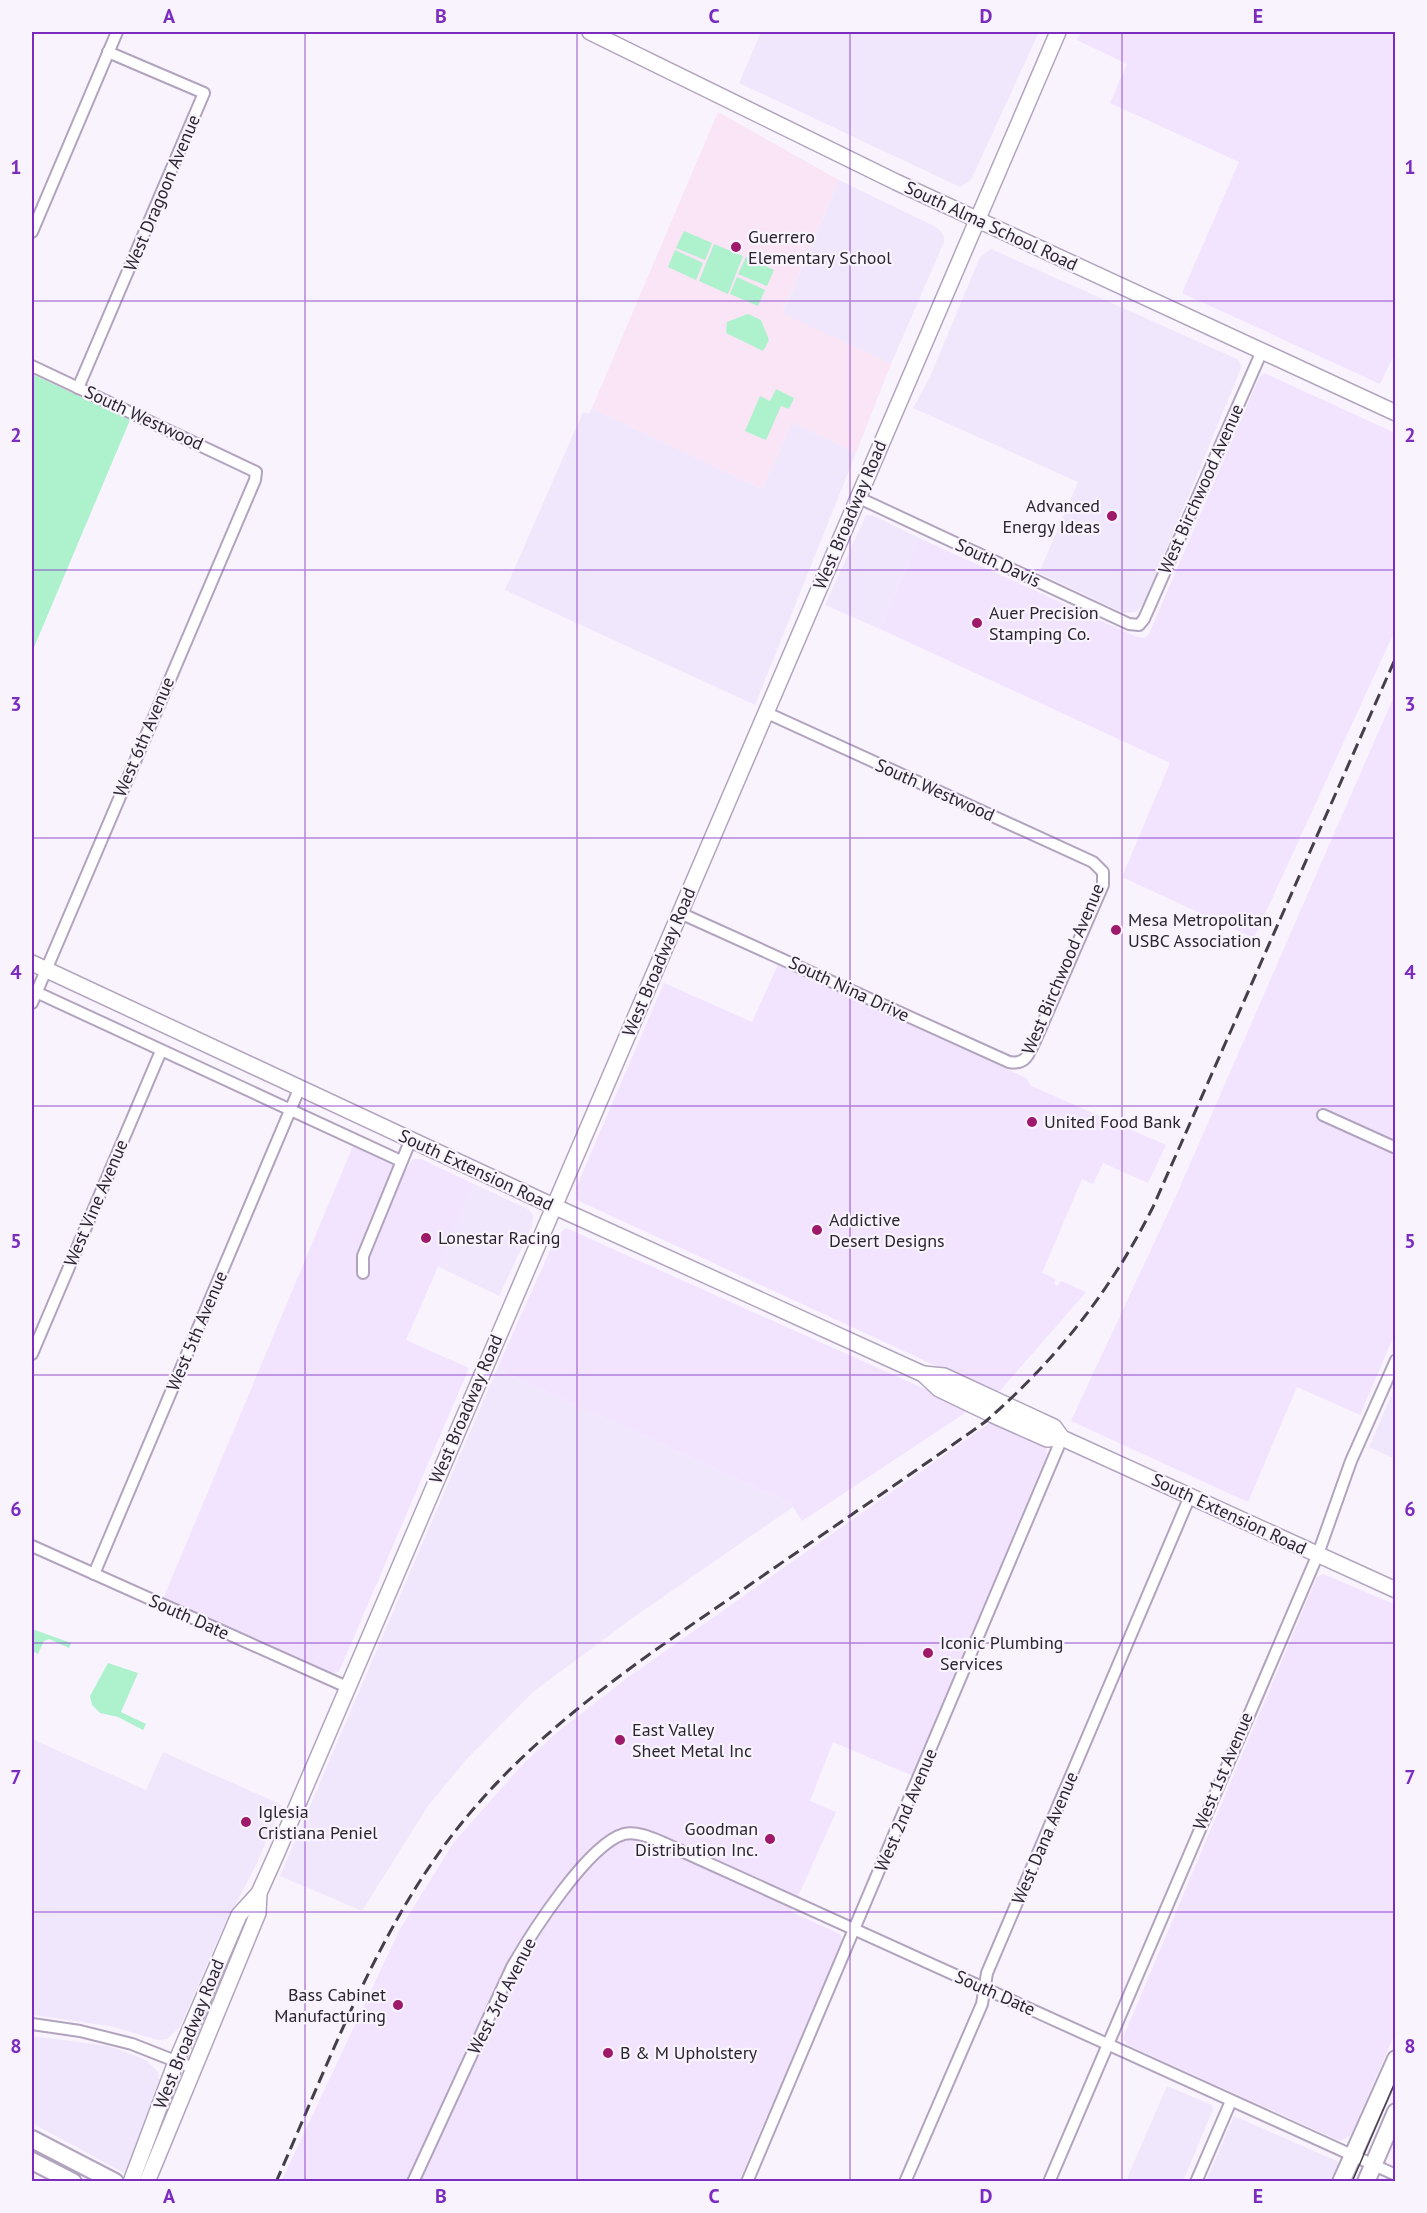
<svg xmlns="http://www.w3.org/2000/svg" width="1427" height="2213" viewBox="0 0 1427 2213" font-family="'PT Sans',sans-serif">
  <rect width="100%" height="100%" fill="#f9f3fe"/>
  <g fill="#f1e7fc">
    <path d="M761,32H1039L971,180L960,187L739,83Z"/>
    <path d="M839,180L934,226L940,230L944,237V242L891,364L782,314Z"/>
    <path d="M991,249L1237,359L1242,366L1144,603L1136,612L1124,613L1039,573L1078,482L913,408L929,379L980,257Z"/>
    <path d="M592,408L762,489L792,422L856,453L755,705L505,590L583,412L589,414Z"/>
    <path d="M866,515H873L919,538L880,629L825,605Z"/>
    <path d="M474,1184L528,1209L533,1215L532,1226L499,1296L437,1266Z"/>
    <path d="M497,1369L791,1503L793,1507L634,1617L533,1692L466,1760L428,1806L362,1911L280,1876Z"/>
    <path d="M1395,1387L1396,1459H1395L1369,1447Z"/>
    <path d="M32,1739L146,1790L163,1752L282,1805L257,1863L221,1932L180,2027L167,2039L158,2040L110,2026L32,2015Z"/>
    <path d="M32,2036L109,2046L146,2060L158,2072L160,2087L126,2174L32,2123Z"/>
    <path d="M1167,2086L1212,2105L1213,2109L1183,2181H1126Z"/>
    <path d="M1234,2116L1337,2161L1339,2164L1332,2181H1206Z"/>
  </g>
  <g fill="#f2e3ff">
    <path d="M1081,32H1395L1396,350L1380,384L1182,293L1239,162L1110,103L1127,64L1077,40Z"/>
    <path d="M1264,373L1395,433L1396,628L1254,938L1122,877L1170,763L880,629L919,538L1137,637L1145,638L1149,634L1259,378Z"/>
    <path d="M1395,694L1396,1331L1360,1415L1297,1387L1248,1502L1071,1421L1176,1196Z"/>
    <path d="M778,965L1026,1078L1031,1086L1166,1145L1148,1183L1103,1163L1093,1184L1082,1179L1042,1273L1056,1279L1054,1284L1058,1286L1061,1281L1086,1292L997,1394L577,1200L576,1188L664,983L752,1022Z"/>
    <path d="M353,1146L406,1170L413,1159H421L474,1184L406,1340L469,1368L341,1667L338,1672L328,1673L163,1599Z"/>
    <path d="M566,1228L967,1408L965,1413L802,1521L791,1503L497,1369L556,1237Z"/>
    <path d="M994,1420L1046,1445L1047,1454L913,1776L833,1742L810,1801L836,1812L791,1912L840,1934L842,1941L739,2181L281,2182L400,1929L454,1842L523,1764L555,1734L627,1678Z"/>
    <path d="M1323,1574L1396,1605L1395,2033L1351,2135L1340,2141L1128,2045L1123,2038L1317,1577Z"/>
  </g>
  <path fill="#f9e5f6" d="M718,112L839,180L782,313L891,364L856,453L792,422L762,489L592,408Z"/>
  <g fill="#adf1cd">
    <path d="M684,231L712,243L705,260L676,248Z"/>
    <path d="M714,244L743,256L728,294L699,281Z"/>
    <path d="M675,250L703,263L696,280L668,267Z"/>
    <path d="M746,257L774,270L767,286L738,274Z"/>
    <path d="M737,277L765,290L758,306L730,294Z"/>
    <path d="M748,314L761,320L769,340L763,351L726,333L727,322Z"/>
    <path d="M32,374L130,420L32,652Z"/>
    <path d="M776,389L794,398L789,409L781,406L766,440L745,431L760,396L770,401Z"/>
    <path d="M32,1629L71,1643L69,1648L49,1639L44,1641L38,1654L32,1651Z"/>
    <path d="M108,1663L138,1673L121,1712L146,1724L143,1730L118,1717L100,1713L92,1705L90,1696Z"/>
  </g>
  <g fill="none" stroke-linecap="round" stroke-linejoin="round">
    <defs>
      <g id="street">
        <path d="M32,232L117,32"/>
        <path d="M32,366L256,472L255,480L32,1003"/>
        <path d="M78,388L204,93L108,52"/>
        <path d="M857,497L1129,624L1139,625L1144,619L1262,351"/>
        <path d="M680,913L1009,1062C1027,1065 1029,1053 1036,1039L1103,885V872L1093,862L765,712"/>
        <path d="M36,992L401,1161"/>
        <path d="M1323,1115L1396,1148"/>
        <path d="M363,1273V1256L411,1139"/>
        <path d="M32,1354L161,1051"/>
        <path d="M32,1546L347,1687"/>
        <path d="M94,1574L300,1087"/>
        <path d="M32,2024L80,2031L132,2044L193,2068"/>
        <path d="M413,2182L512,1967C531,1934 588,1844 624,1834C637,1831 652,1838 664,1843L1396,2175"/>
        <path d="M747,2182L1062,1438"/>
        <path d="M905,2182L982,2004L987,1973L1190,1496"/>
        <path d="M1049,2182L1318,1554L1351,1461L1396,1360"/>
        <path d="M1196,2182L1231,2101"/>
      </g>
      <g id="secondary">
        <path d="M590,32L896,182L1396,413"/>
        <path d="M32,963L538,1199L923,1374L939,1389L993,1415L1047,1439L1062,1438"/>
        <path d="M923,1374L944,1376L1054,1427L1062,1438L1396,1590"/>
        <path d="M131,2182L176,2062L239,1915L259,1893L276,1855L1058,32"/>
        <path d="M147,2182L258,1913L259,1893"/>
      </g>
      <g id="primary">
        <path d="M32,2139L115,2182"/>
        <path d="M32,2161L73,2182"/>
        <path d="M1341,2182L1396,2059"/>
        <path d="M1366,2182L1396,2112"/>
      </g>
    </defs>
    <use href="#street" stroke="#b2a4be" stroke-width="14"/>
    <use href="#secondary" stroke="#b2a4be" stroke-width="18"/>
    <use href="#primary" stroke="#b2a4be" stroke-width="20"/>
    <use href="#street" stroke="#fff" stroke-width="10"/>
    <use href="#secondary" stroke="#fff" stroke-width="15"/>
    <use href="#primary" stroke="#fff" stroke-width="16"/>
    <path stroke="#453f4a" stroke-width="1.5" d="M1352,2182L1396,2080"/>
    <path stroke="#453f4a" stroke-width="3" stroke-dasharray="12 6" stroke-linecap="butt" d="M276,2182C327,2067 376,1933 453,1834C531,1733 634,1664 738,1593C820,1536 903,1480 985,1422C1055,1361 1111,1291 1153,1207L1396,657"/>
  </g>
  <path fill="none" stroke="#7b2cbf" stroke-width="1.5" stroke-opacity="0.55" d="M305,32V2182M577,32V2182M850,32V2182M1122,32V2182M32,301H1396M32,570H1396M32,838H1396M32,1106H1396M32,1375H1396M32,1643H1396M32,1912H1396"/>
  <g fill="#9e196a" stroke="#f9f3fe" stroke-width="2">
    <circle cx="736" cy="247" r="6"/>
    <circle cx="1112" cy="516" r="6"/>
    <circle cx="977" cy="623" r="6"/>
    <circle cx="1116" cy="930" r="6"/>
    <circle cx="1032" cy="1122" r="6"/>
    <circle cx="817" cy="1230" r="6"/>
    <circle cx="426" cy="1238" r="6"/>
    <circle cx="928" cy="1653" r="6"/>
    <circle cx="620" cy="1740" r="6"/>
    <circle cx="246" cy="1822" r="6"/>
    <circle cx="770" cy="1839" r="6"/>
    <circle cx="398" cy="2005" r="6"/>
    <circle cx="608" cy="2053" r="6"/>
  </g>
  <g text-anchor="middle" stroke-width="4.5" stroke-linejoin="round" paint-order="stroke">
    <g font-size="18" fill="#2a252f" stroke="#f9f3fe">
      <text transform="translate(162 193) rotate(-67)" y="6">West Dragoon Avenue</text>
      <text transform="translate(991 226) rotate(25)" y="6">South Alma School Road</text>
      <text transform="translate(144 418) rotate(25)" y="6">South Westwood</text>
      <text transform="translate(1201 489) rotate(-66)" y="6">West Birchwood Avenue</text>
      <text transform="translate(850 515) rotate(-67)" y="6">West Broadway Road</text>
      <text transform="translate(998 563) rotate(25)" y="6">South Davis</text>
      <text transform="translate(144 737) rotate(-67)" y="6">West 6th Avenue</text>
      <text transform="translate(935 790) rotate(24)" y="6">South Westwood</text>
      <text transform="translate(659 962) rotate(-67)" y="6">West Broadway Road</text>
      <text transform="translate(1063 969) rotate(-67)" y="6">West Birchwood Avenue</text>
      <text transform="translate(849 989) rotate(25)" y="6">South Nina Drive</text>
      <text transform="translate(476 1170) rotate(25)" y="6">South Extension Road</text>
      <text transform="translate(96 1203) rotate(-67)" y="6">West Vine Avenue</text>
      <text transform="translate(197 1331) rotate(-67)" y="6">West 5th Avenue</text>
      <text transform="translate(466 1409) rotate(-67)" y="6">West Broadway Road</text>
      <text transform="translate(1229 1514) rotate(25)" y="6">South Extension Road</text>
      <text transform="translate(189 1617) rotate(24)" y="6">South Date</text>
      <text transform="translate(1223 1771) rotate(-67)" y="6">West 1st Avenue</text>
      <text transform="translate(906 1810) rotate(-67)" y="6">West 2nd Avenue</text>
      <text transform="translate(1045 1838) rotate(-67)" y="6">West Dana Avenue</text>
      <text transform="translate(995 1993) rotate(24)" y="6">South Date</text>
      <text transform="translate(502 1996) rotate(-63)" y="6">West 3rd Avenue</text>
      <text transform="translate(189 2034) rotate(-68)" y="6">West Broadway Road</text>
    </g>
    <g font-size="18" fill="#2a252f" stroke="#f9f3fe" text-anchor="start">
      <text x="748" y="243">Guerrero<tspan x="748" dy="21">Elementary School</tspan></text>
      <text x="1100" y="512" text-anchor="end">Advanced<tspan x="1100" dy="21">Energy Ideas</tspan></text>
      <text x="989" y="619">Auer Precision<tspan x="989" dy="21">Stamping Co.</tspan></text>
      <text x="1128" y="926">Mesa Metropolitan<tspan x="1128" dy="21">USBC Association</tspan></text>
      <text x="1044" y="1128">United Food Bank</text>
      <text x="829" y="1226">Addictive<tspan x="829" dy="21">Desert Designs</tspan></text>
      <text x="438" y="1244">Lonestar Racing</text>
      <text x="940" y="1649">Iconic Plumbing<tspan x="940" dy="21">Services</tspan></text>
      <text x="632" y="1736">East Valley<tspan x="632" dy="21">Sheet Metal Inc</tspan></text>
      <text x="258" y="1818">Iglesia<tspan x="258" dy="21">Cristiana Peniel</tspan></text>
      <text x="758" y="1835" text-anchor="end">Goodman<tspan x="758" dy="21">Distribution Inc.</tspan></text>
      <text x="386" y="2001" text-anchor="end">Bass Cabinet<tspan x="386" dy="21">Manufacturing</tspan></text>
      <text x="620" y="2059">B &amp; M Upholstery</text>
    </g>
  </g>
  <rect width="1427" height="2213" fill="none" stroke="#f9f3fe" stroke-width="66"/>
  <rect x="33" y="33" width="1361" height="2147" fill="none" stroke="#7b2cbf" stroke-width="2"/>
  <g font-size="20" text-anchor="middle" font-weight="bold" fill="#7b2cbf">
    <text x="169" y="23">A</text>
    <text x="441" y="23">B</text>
    <text x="714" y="23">C</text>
    <text x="986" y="23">D</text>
    <text x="1258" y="23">E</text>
    <text x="16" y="174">1</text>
    <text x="1410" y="174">1</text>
    <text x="16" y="442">2</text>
    <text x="1410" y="442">2</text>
    <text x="16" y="711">3</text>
    <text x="1410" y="711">3</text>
    <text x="16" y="979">4</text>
    <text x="1410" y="979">4</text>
    <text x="16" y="1248">5</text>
    <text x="1410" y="1248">5</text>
    <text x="16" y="1516">6</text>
    <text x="1410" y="1516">6</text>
    <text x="16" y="1784">7</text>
    <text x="1410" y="1784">7</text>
    <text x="16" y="2053">8</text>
    <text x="1410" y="2053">8</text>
    <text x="169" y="2203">A</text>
    <text x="441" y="2203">B</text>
    <text x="714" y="2203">C</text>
    <text x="986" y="2203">D</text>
    <text x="1258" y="2203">E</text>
  </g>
</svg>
